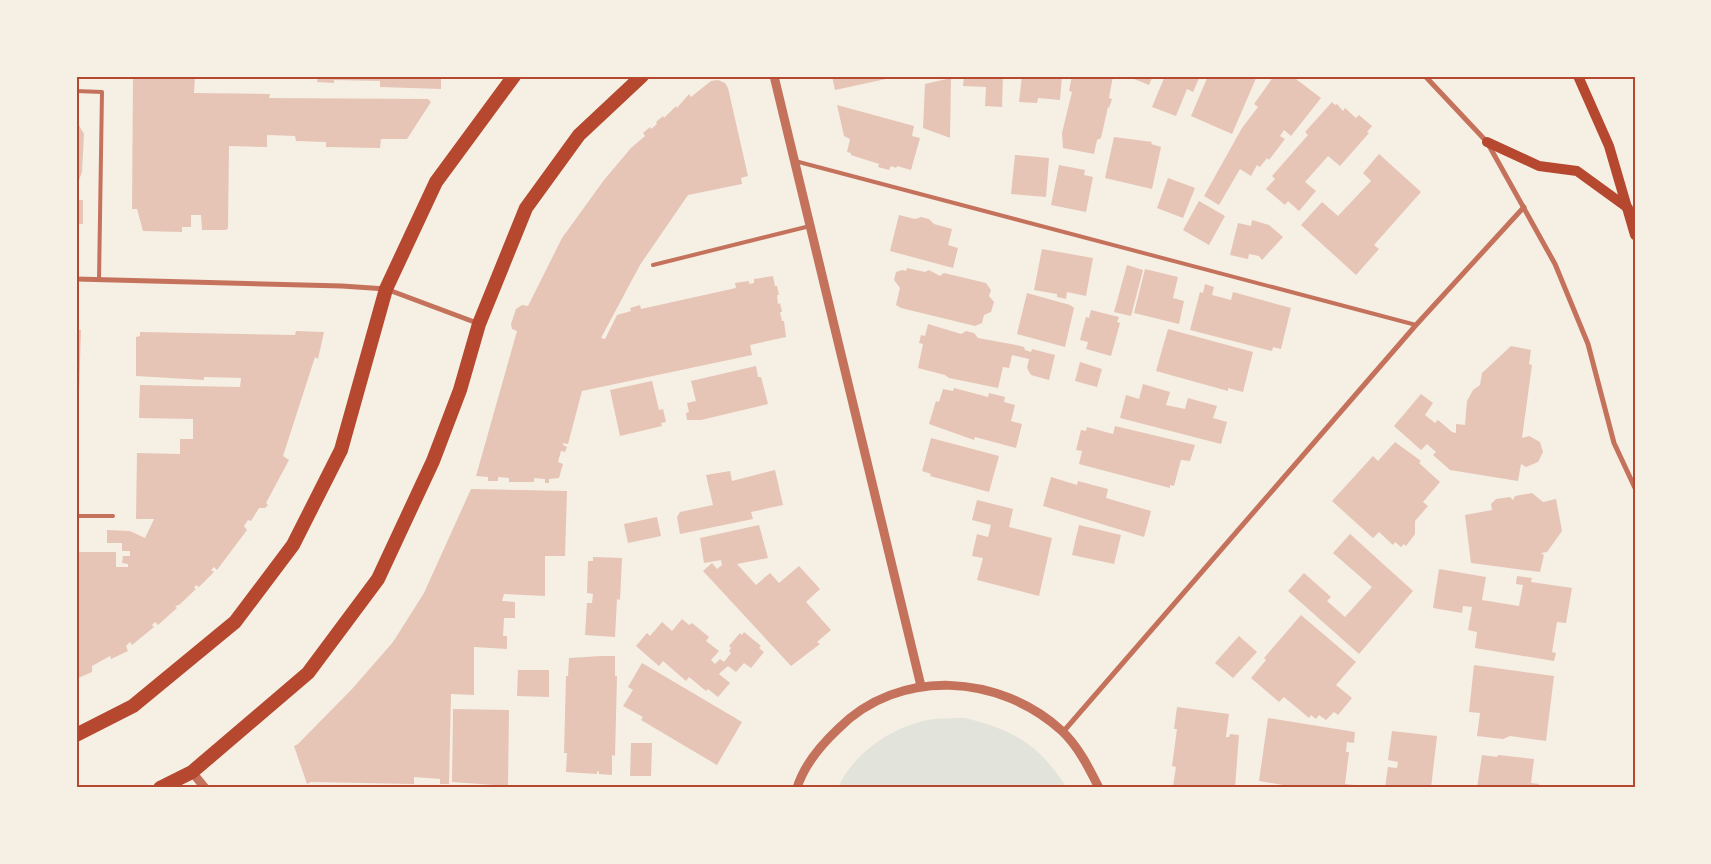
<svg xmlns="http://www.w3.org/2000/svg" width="1711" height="864" viewBox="0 0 1711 864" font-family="Montserrat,sans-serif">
  <rect width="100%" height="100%" fill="#f6efe4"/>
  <path fill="#e2e4dc" d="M965,718C1015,730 1039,745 1067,788H838C853,752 897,723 935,719C945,718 955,718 965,718Z"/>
  <g fill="#e6c5b7">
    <path d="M133,76H195L194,93L270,94L269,98L428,99L431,102L407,139H381L380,148L326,147V142L296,141L295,136L267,135V147L229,146L228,228L226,230H202L201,215H191V227H182V232L143,231L137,209H132Z"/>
    <path d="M318,76H441V89L380,87V81L334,80V83L317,82Z"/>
    <path d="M832,76H895V77L835,90Z"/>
    <path d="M964,76H1003L1002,107L985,106L986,87L963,86Z"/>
    <path d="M1022,76H1062L1060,100L1038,98L1037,103L1019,102Z"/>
    <path d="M1072,76H1113L1109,98L1112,99L1109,108L1108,107L1101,138L1097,140L1094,154L1063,148L1062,133L1072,92L1069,91Z"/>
    <path d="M1127,76H1153L1149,85Z"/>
    <path d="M1165,76H1200L1193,92L1187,89L1176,116L1152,107Z"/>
    <path d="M1208,76H1257L1232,134L1191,116Z"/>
    <path d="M1274,76H1292L1321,98L1291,136L1284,130L1280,136L1285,139L1269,160L1267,158L1260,167L1257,165L1251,176L1240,169L1219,205L1204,196L1242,128L1258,107L1254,104Z"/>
    <path d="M951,78L950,138L923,128L925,84Z"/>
    <path d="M718,80L725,83L728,88L748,176L741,178L742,184L688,195L640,265L601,338L605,339L617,315L631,311L630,308L640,305L641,309L736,288L735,283L749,281V284L754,283V279L773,276L775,286H777L779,295H777L778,304L780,303L782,312H780L782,321H784L786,337L750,345L752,355L582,391L568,444L563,443V445L567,447L565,452L561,451L558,462L563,464L559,478L549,479V483H545V479L534,478V482H509V478L498,477V481H488V477L476,476L517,331L512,329L511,324L516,309L522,305L528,306L562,238L604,180L631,148L645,136L643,133L650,127L651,129L657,124L656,122L663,116L664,118L676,106L677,108L689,94L691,97L711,81Z"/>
    <path d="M1332,102L1335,105L1337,104L1343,111L1345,108L1356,118L1359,115L1372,126L1367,132L1369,133L1340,166L1328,156L1305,182L1316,191L1299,211L1288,201L1285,205L1266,189L1275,179L1272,176L1308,135L1305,132Z"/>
    <path d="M837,105L914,126L912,136L920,138L911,170L897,166L896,168L891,166L889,170L878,167L879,164L851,155V153L847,152L850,139L844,136Z"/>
    <path d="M76,120L84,134L82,172L76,188Z"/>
    <path d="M1114,137L1152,142L1151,144L1161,147L1152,189L1105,178Z"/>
    <path d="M1379,154L1421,192L1374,245L1379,249L1356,275L1301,225L1322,202L1338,216L1371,181L1363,173Z"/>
    <path d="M1015,155L1049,158L1046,197L1011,194Z"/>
    <path d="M1059,165L1085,170L1084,175L1093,177L1086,212L1051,205Z"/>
    <path d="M1168,178L1195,188L1183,218L1157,208Z"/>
    <rect x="76" y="200" width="7" height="24"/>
    <path d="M1199,201L1225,216L1209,245L1183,230Z"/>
    <path d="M899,215L915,219L921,217L929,219L934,224L952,229L948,245L958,248L953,268L890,251Z"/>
    <path d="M1252,220L1269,225L1283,237L1262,260L1259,256L1249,254L1248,259L1230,255L1238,223L1251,226Z"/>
    <path d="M1042,249L1093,258L1086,296L1067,292L1066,299L1057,297V294L1034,290Z"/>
    <path d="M1127,265L1143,270L1131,316L1114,312Z"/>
    <path d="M907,268L925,272L929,270L940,276L944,273L986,283L991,290L989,296L994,302L991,312L984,315L982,323L975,326L901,308L896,305L900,288L894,280L896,272L902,270L906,271Z"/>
    <path d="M1145,269L1178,277L1173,298L1184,301L1179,324L1134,313Z"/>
    <path d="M1205,284L1214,287L1212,295L1231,300L1233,292L1291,308L1281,349L1273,347L1272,351L1190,330L1200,292L1203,293Z"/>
    <path d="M1027,293L1070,305L1074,308L1065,347L1017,334Z"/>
    <path d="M1091,310L1119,317L1117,322L1120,323L1111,356L1086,349L1088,342L1080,340L1086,317L1089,318Z"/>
    <path d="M928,324L961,334L966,331L974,333L978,338L1016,345L1024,347L1025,350L1031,352L1032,349L1055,355L1049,380L1031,375L1027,368L1029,359L1012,355L1009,368L1003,367L998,388L949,378L945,375L918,368L923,344L919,343L921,335L925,336Z"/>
    <path d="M1168,329L1253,352L1243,392L1228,388V391L1156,371Z"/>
    <path d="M76,330H81L78,427H76Z"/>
    <path d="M296,331L324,332L318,359L315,357L283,456L289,460L266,503L268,505L265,508H259L251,521L248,520L244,526L247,530L217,570L214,567L211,570L214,572L199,587L196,585L194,588L196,589L179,605L175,606L177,608L158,625L155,622L152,625L154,627L132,645L130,642L126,646L128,651L111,659L110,656L92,666V672L76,679V552H116V567H128V564L122,563L123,556H130V551H122V543H107V530L130,531L145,538L154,519H136L137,453L180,454V439H193V419L139,418L140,385L240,387L241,378L204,377V380L136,376V337L140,336V332L295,335Z"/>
    <path d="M1511,346L1531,350L1529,364L1532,365L1522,438L1529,436L1540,442L1543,452L1538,462L1526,467L1521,464L1518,481L1450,470L1433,455L1436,452L1427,444L1421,450L1394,426L1421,394L1433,403L1425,415L1435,423L1438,420L1452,432L1456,433V424L1465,425L1467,401L1473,390L1480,385L1482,373Z"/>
    <path d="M1080,362L1102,369L1097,387L1075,381Z"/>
    <path d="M756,366L758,377H761L768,404L701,420H687L686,413L689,412L687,403L696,401L691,381Z"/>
    <path d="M652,381L659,410L663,409L666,422L661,423L662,426L620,436L610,390Z"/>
    <path d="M1143,384L1170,392L1166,405L1185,409L1188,398L1217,406L1213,418L1227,422L1221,444L1120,418L1126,395L1139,399Z"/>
    <path d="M954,388L988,397L989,393L1005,397L1004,402L1015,405L1011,421L1022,424L1016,448L975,437L974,440L929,424L936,401L939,402L943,389L953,391Z"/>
    <path d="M1115,426L1195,445L1190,461L1181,460L1174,486L1170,485V488L1079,464L1082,451L1076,450L1081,430L1086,431L1087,427L1113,434Z"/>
    <path d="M931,438L999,456L989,492L930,476L931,474L922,471Z"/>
    <path d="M1395,442L1421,461L1419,463L1440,482L1423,502L1428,506L1415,521V534L1406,546L1404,544L1401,547L1395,542L1393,545L1379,532L1373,538L1332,501L1373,456L1378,461Z"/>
    <path d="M775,470L783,505L751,512L753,519L680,534L677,517L680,512L713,505L706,475L730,471L732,481Z"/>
    <path d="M1051,477L1077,485L1078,481L1108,489L1106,498L1151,511L1144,537L1043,506Z"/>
    <path d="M471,489L567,491L565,556H545V596L504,594L502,601L515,602V618H504L503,636H507V649L474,647V695L451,694L449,784H440V779L414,777V784L311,782L307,784L294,746L298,744L352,689L393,642L424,593Z"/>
    <path d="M1532,493L1543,502L1556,499L1562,531L1547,552L1541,553L1544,555L1540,572L1471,563L1465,515L1492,510L1491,504L1496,499L1510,497L1513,500L1515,496Z"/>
    <path d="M977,500L1013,509L1009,527L1052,538L1039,596L977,580L983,558L972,556L977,534L988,537L991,525L972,520Z"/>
    <path d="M657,517L661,536L628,543L624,524Z"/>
    <path d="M759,525L768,558L737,564L756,585L770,573L779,583L799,566L820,589L806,602L831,630L817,642L820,644L791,666L703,571L712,563L717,569L722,565L721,560L704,563L700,538Z"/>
    <path d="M1079,525L1121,535L1114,564L1072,555Z"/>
    <path d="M1350,534L1413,591L1359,654L1288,591L1304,573L1331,597L1327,601L1345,617L1372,587L1333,553Z"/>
    <path d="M593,557L622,558L620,600L617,599L615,637L585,635L587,603H592L593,594L587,593L588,561H593Z"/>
    <path d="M1439,569L1486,577L1482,600L1519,606L1523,585L1516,584L1517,576L1532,578L1531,582L1572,588L1566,623L1557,622L1552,652L1556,653L1554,661L1475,648L1477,632L1468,630L1472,607L1463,606L1462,613L1433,608Z"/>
    <path d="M1301,615L1356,662L1336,685L1352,698L1338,715L1334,712L1326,720L1319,715L1316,719L1311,715L1309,718L1284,697L1279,702L1251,678L1266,660L1264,658Z"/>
    <path d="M682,619L689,625L692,623L709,637L706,641L719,651L711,660L715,664L720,659L724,662L731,653L729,651L731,648L729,646L740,633L742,635L744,632L761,646L759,648L764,652L751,668L744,663L736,672L728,666L721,672L719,674L730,683L718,697L708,689L706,691L689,677L686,681L663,661L659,666L636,646L647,633L650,636L662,622L672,631Z"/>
    <path d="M1239,636L1257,652L1233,678L1215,663Z"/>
    <path d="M601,656H615V676H617L615,756L612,755V775L599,774V772L597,771V774L566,772L567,753H564L566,676H568L569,658Z"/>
    <path d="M642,663L742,722L717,765L641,720L643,717L623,706L633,690L628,687Z"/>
    <path d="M1474,665L1554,676L1546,741L1510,736L1503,739L1477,736L1480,713L1469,712Z"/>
    <path d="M518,670H549V697L517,696Z"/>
    <path d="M1177,707L1229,714L1226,737H1229L1230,734L1239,735L1235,788L1173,786L1176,767L1172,766L1177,729H1174Z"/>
    <path d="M453,709L509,710L508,786L452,782Z"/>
    <path d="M1268,718L1355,732L1354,743L1347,742L1346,752H1349L1345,784L1355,785L1354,788H1301L1259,781Z"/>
    <path d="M1392,731L1437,736L1431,788H1385L1388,767L1397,768L1398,762L1388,760Z"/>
    <path d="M631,743H652L651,776H630Z"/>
    <path d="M1482,755L1497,757L1498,755L1534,759L1531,783L1539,784V788H1477Z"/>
  </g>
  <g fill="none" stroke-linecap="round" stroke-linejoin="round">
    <g stroke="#c5725c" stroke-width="4">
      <path d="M76,91L102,92L99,280"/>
      <path d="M795,161L1416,325"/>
      <path d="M653,265L810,226"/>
      <path d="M76,516H113"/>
    </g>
    <g stroke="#c5725c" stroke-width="5">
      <path d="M1425,76L1487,142L1555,264L1588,344L1614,443L1635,488"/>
      <path d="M76,279L342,286L386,289L477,323"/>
      <path d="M1063,732L1416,325L1524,207"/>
    </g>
    <g stroke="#c5725c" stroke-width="9">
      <path d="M774,76L921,686"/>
      <path d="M192,772L205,788"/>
      <path d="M797,788C804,765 821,745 838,729C899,667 1000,674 1062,731C1078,746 1089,768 1099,788"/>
    </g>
    <g stroke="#b5482f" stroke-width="10">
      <path d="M1578,76L1609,146L1635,235"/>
      <path d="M1487,142L1539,166L1577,171L1628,208"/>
    </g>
    <g stroke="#b5482f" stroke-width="14">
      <path d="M76,735L133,706L235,622L293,545L341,450L386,289L436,182L514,76"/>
      <path d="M160,788L192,772L308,673L378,579L433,461L460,390L479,324L526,208L579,135L642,76"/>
    </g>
  </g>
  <rect width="1711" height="864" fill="none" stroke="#f6efe4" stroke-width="155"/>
  <rect x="78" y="78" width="1556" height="708" fill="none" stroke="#b5482f" stroke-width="2"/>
</svg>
